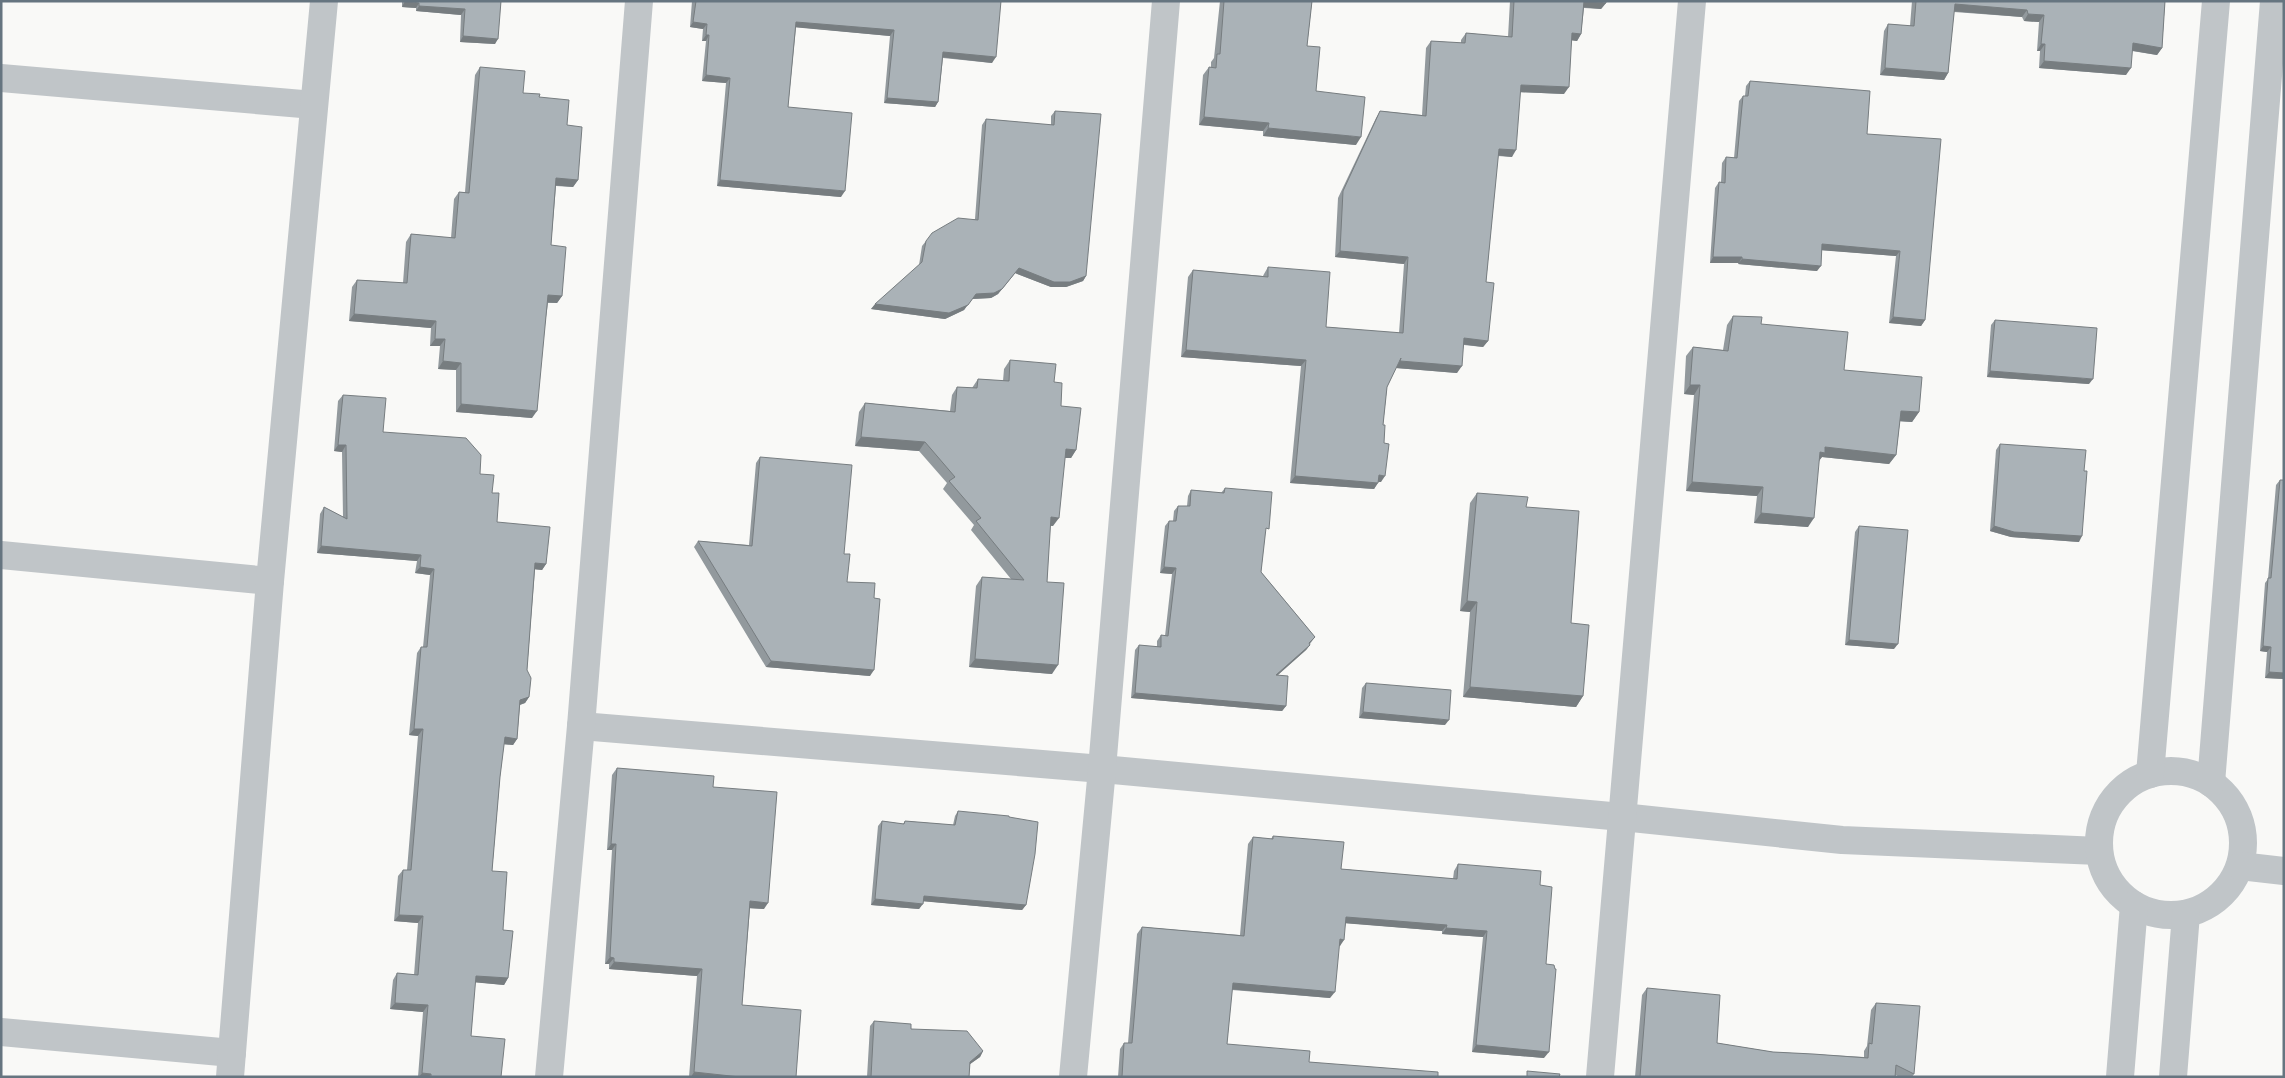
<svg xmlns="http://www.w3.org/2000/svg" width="2285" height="1078" viewBox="0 0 2285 1078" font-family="'Sofia Sans Condensed',sans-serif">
  <rect width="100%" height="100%" fill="#f9f9f7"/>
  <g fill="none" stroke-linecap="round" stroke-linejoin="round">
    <g stroke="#c0c5c8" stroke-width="28">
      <path d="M1,78L314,105"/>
      <path d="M1,555L270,581"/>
      <path d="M581,726L1102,769L1622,817L1842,840L2099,851"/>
      <circle cx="2171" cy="843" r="72"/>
      <path d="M2150,774L2216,1"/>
      <path d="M2211,783L2274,1"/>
      <path d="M2240,866L2284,871"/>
      <path d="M1,1032L232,1053"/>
      <path d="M230,1077L270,581L324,1"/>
      <path d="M549,1077L581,726L639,1"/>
      <path d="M1073,1077L1102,769L1166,1"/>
      <path d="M1600,1077L1692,1"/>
      <path d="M2120,1077L2134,905"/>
      <path d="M2173,1077L2186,914"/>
    </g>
  </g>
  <g fill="#92999d">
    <path d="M402,1H501L495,44L460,42L461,15L416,11V8L402,7Z"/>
    <path d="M692,1H1001L992,63L943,58L938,102L935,107L884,103L890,36L796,27L788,107L841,197L717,186L726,83L702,81L706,41H702L703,29L690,27Z"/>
    <path d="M1220,1H1312L1307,46L1316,91L1356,145L1263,136V131L1199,125L1203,75L1209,67H1211V62L1214,58Z"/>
    <path d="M1510,1H1606V3L1601,9L1584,8L1581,34L1577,41L1572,40L1564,94L1520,92L1512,157L1498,156L1486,282L1488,341L1483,347L1464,345L1457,373L1396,368L1387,387L1383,425L1381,482H1378L1374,489L1290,483L1301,366L1181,357L1188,277L1193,270L1263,276L1264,274L1268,267L1326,327L1399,333L1404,264L1335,257L1338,198L1376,118L1380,111L1422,115L1426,48L1431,41L1461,43V40L1466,33L1508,37Z"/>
    <path d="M1912,1H2165L2162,48L2157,55L2132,51L2126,75L2039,68L2040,51H2037L2039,22L2024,21L2022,17L1954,12L1948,73L1944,80L1880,75L1884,31L1888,24L1910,26Z"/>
    <path d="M480,67L523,93L539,97L567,125L578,180L573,187L556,186L551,245L562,296L557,303H548L532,418L456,412V370L438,369L440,346H430L431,328L349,321L352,287L357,280L403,283L406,242L411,234L451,238L454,199L459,192H465L475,75Z"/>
    <path d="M1750,81L1867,134L1925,320L1921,326L1889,323L1896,256L1822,250L1817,271L1738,264L1739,263H1710L1715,188L1719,182H1721L1722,163L1726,157L1734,158L1739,101L1743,96H1745L1746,86Z"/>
    <path d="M1055,111L1086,276L1083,281L1066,287H1051L1015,273L998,294L991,298L972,299L964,310L945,319L871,309L919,265L922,246L926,241L975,219L982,125L986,119L1051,125V116Z"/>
    <path d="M1733,316L1761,324L1919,412L1912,422L1900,421L1896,455L1889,464L1822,457L1819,461L1808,527L1754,523L1757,496L1686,491L1694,395L1684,394L1686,356L1693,347L1723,350L1727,325Z"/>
    <path d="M1995,320L2089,384L1987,377L1991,325Z"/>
    <path d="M1010,360L1054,382L1061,406L1076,450L1071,458H1065L1053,526H1050L1047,582L1052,674L969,667L976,586L982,577L1011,579L971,530L974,525L943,489L947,483L919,451L855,446L859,412L865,403L950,411L952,395L957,387L972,388L978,379L1003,381L1004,369Z"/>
    <path d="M343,395L383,432L480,474L492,493L497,522L546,564L542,570L535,569L527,670L529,697L525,703L520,705L517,739L513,745L504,744L500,777L492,871L503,930L508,978L504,985L475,982L471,1036L501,1077H418L423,1012L390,1009L393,980L397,973L414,975L418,923L394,921L398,876L403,870H407L418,736L409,735L417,653L421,647H423L430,575L415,573L417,561L317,553L320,514L324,507L343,517L342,452L334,451L338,401Z"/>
    <path d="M2000,444L2079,542L2011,537L1990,531L1996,450Z"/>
    <path d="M760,457L844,554L847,582L874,598L870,676L766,667L694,547L698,541L749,545L756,463Z"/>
    <path d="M2280,480H2284V679L2265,678L2267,652L2260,651L2265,583L2268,579L2276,485Z"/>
    <path d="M1225,488L1265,534L1261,572L1315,637L1310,644V645L1306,650L1278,675L1286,706L1282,711L1131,698L1135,650L1139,645L1157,647V641L1161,635L1165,636L1172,574L1160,573L1165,526L1169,521H1173L1174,511L1178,506H1187L1188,496L1191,490L1221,493Z"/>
    <path d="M1477,493L1526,507L1571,623L1583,696L1576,707L1463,697L1470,612L1460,611L1470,503Z"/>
    <path d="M1859,526L1894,649L1845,645L1855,532Z"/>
    <path d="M1366,683L1445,725L1359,718L1362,688Z"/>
    <path d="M617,768L713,787L764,909L750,908L742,1005L796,1077H689L697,976L609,969V964H605L612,850H607L612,775Z"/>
    <path d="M958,811L1026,905L1022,910L923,901L919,909L871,905L878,826L882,821L903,824L905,821L953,825L955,816Z"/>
    <path d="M1273,836L1341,869L1453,879L1454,871L1458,864L1540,885L1546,964L1544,1058L1472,1052L1483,937L1442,934V931L1346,923L1340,946H1339L1330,998L1232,990L1227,1044L1309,1062L1438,1077H1118L1120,1049L1124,1043H1128L1137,934L1142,927L1240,935L1248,844L1253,837L1271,839Z"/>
    <path d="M1647,988L1717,1043L1773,1052L1864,1057V1051L1867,1046L1871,1010L1876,1003L1914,1074L1912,1077H1899L1896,1075L1895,1077H1635L1642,995Z"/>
    <path d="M874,1021L911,1029L983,1051L980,1057L970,1064L969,1077H867L870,1026Z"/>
  </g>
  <g fill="#777d80">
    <path d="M405,1L419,3L416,8L402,7Z"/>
    <path d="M1584,1L1606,3L1601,9L1580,7Z"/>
    <path d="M1955,4L2027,10L2022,17L1950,11Z"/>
    <path d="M419,6L465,9L461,15L416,11Z"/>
    <path d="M2028,14L2044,15L2039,22L2024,21Z"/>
    <path d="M693,22L707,24L703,29L690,27Z"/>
    <path d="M796,22L894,30L890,36L792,27Z"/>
    <path d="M1572,33L1581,34L1577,41L1568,40Z"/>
    <path d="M706,35H709L706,41H702Z"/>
    <path d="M463,36L498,39L495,44L460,42Z"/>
    <path d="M2133,43L2162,48L2157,55L2128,50Z"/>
    <path d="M2041,44H2045L2040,51H2037Z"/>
    <path d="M943,52L996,57L992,63L940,57Z"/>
    <path d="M2044,61L2131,68L2126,75L2039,68Z"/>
    <path d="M1885,68L1948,73L1944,80L1880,75Z"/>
    <path d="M706,75L730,78L726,83L702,81Z"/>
    <path d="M1521,85L1569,87L1564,94L1516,92Z"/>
    <path d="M887,98L938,102L935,107L884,103Z"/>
    <path d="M1204,117L1269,123L1263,131L1199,125Z"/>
    <path d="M1268,128L1361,137L1356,145L1263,136Z"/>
    <path d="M1499,149L1516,150L1512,157L1494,155Z"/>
    <path d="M556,178L578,180L573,187L551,185Z"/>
    <path d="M720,180L845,191L841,197L717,186Z"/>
    <path d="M1822,244L1900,251L1896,256L1818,250Z"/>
    <path d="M1340,251L1408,257L1404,264L1335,257Z"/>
    <path d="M1713,257H1742L1739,263H1710Z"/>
    <path d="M1742,259L1821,266L1817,271L1738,264Z"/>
    <path d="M1019,268L1086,276L1083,281L1066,287H1051L1015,273L998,294L991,298L972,299L964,310L945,319L871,309L875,304L976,294Z"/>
    <path d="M548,295L562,296L557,303L543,302Z"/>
    <path d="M354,314L436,321L431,328L349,321Z"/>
    <path d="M1893,317L1925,320L1921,326L1889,323Z"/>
    <path d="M1464,338L1488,341L1483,347L1460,344Z"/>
    <path d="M435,339H445L440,346H430Z"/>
    <path d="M1186,350L1306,360L1301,366L1181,357Z"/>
    <path d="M443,361L461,363L456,370L438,369Z"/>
    <path d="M1400,361L1462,366L1457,373L1396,368Z"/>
    <path d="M1990,371L2093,379L2089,384L1987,377Z"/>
    <path d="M1690,385H1700L1694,395L1684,394Z"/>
    <path d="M461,404L537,411L532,418L456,412Z"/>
    <path d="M1901,411L1919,412L1912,422L1895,421Z"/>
    <path d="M861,437L925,442L919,451L855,446Z"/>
    <path d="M338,445H346L342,452L334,451Z"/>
    <path d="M1825,447L1896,455L1889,464L1822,457L1818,462L1820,452Z"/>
    <path d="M1066,449L1076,450L1071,458H1060Z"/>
    <path d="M1379,475L1385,476L1381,482H1374Z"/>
    <path d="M1295,476L1378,483L1374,489L1290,483Z"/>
    <path d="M1692,482L1763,487L1757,496L1686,491Z"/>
    <path d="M1761,513L1814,518L1808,527L1754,523Z"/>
    <path d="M1051,517L1059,518L1053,526L1045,525Z"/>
    <path d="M1994,526L2082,536L2079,542L2011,537L1990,531Z"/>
    <path d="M321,546L421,555L417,561L317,553Z"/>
    <path d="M535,563L546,564L542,570L531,569Z"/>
    <path d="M420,567L434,569L430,575L415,573Z"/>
    <path d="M1164,567L1176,568L1172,574L1160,573Z"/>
    <path d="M1467,601L1477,602L1470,612L1460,611Z"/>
    <path d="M1849,640L1898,644L1894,649L1845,645Z"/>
    <path d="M1310,645L1306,650L1272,680L1276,675Z"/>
    <path d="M2263,646L2271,647L2267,652L2260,651Z"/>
    <path d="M975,659L1058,665L1052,674L969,667Z"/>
    <path d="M771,661L874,670L870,676L766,667Z"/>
    <path d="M2269,672L2284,673V679L2265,678Z"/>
    <path d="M1470,687L1583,696L1576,707L1463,697Z"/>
    <path d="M1135,693L1286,706L1282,711L1131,698Z"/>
    <path d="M529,697L525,703L516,706L520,700Z"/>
    <path d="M1363,712L1449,720L1445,725L1359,718Z"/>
    <path d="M414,729H423L418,736L409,735Z"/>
    <path d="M505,737L517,739L513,745L500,744Z"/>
    <path d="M611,844H616L612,850H607Z"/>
    <path d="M924,896L1026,905L1022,910L920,901Z"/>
    <path d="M875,899L923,904L919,909L871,905Z"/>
    <path d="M750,901L768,903L764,909L746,908Z"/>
    <path d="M399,915L423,916L418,923L394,921Z"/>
    <path d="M1346,917L1447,925L1442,931L1342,923Z"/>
    <path d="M1446,928L1487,931L1483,937L1442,934Z"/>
    <path d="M1340,939L1344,940L1340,946H1335Z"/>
    <path d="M610,957L614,958L609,964H605Z"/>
    <path d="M614,962L702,969L697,976L609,969Z"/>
    <path d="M476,976L508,978L504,985L471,982Z"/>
    <path d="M1233,983L1335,992L1330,998L1228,989Z"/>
    <path d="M395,1003L428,1005L423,1012L390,1009Z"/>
    <path d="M1476,1045L1549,1052L1544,1058L1472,1052Z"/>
    <path d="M983,1051L980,1057L966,1067L970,1062Z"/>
    <path d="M694,1072L740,1077H691Z"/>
    <path d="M422,1073L431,1074L429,1077H419Z"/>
  </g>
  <g fill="#aab2b7" stroke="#777d80">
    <path d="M405,1H501L498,39L463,36L465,9L419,6V3Z"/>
    <path d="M696,1H1001L996,57L943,52L938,102L887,98L894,30L796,22L788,107L852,113L845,191L720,180L730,78L706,75L709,35H706L707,24L693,22Z"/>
    <path d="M1224,1H1312L1307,46L1320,47L1316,91L1365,97L1361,137L1268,128L1269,123L1204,117L1209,67L1216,68L1217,54H1220Z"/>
    <path d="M1514,1H1584L1581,34L1572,33L1569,87L1521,85L1516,150L1499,149L1486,282L1494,283L1488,341L1464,338L1462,366L1400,361L1401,358L1387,387L1383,425H1385L1384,443L1389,444L1385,476L1379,475L1378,483L1295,476L1306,360L1186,350L1193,270L1268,277V267L1330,272L1326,327L1403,333L1408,257L1340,251L1343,191L1380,111L1426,116L1431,41L1465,43L1466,33L1512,37Z"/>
    <path d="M1588,1H1606V3Z"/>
    <path d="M1916,1H2165L2162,48L2133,43L2131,68L2044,61L2045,44H2041L2044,15L2028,14L2027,10L1955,4L1948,73L1885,68L1888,24L1914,26Z"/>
    <path d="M480,67L525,71L523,93L540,94L539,97L569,100L567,125L582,127L578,180L556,178L551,245L566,247L562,296L548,295L537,411L461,404V363L443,361L445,339H435L436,321L354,314L357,280L407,283L411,234L455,238L459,192L469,193Z"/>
    <path d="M1750,81L1870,91L1867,134L1941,139L1925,320L1893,317L1900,251L1822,244L1821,266L1742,259V257H1713L1719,182L1725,183L1726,157L1737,158L1743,96H1748Z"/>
    <path d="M1055,111L1101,114L1086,276L1070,282H1054L1019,268L1002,289L994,293L976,294L968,305L949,313L875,304L922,262L926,241L932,233L958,218L978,220L986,119L1054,125Z"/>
    <path d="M1733,316L1762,317L1761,324L1848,332L1844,370L1922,377L1919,412L1901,411L1896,455L1825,447V453L1820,452L1814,518L1761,513L1763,487L1692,482L1700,385H1690L1693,347L1728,351Z"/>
    <path d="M1995,320L2097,328L2093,379L1990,371Z"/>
    <path d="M1010,360L1056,364L1054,382L1062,383L1061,406L1081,408L1076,450L1066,449L1059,518L1051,517L1047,582L1064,583L1058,665L975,659L982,577L1024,580L976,521L981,518L949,481L955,477L925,442L861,437L865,403L955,412L957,387L977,388L978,379L1009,381Z"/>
    <path d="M343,395L386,398L383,432L466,438L481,455L480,474L494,475L492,493H499L497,522L550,527L546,564L535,563L527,670L531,678L529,697L520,700L517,739L505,737L500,777L492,871L507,872L503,930L513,931L508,978L476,976L471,1036L505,1039L501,1077H431V1074L422,1073L428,1005L395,1003L397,973L418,975L423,916L399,915L403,870H411L423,729H414L421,647H427L434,569L420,567L421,555L321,546L324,507L347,519L346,445H338Z"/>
    <path d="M2000,444L2086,450L2084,471H2087L2082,536L2014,532L1994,526Z"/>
    <path d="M760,457L852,465L844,554H850L847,582L875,583L874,598L880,599L874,670L771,661L698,541L752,546Z"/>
    <path d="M2280,480H2284V673L2269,672L2271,647L2263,646L2268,578H2271Z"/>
    <path d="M1225,488L1272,492L1269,529L1266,528L1261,572L1315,637L1309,643L1310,645L1276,675L1288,676L1286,706L1135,693L1139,645L1161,647V635L1168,636L1176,568L1164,567L1169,521H1176L1178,506H1190L1191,490L1224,493Z"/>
    <path d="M1477,493L1528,497L1526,507L1579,511L1571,623L1589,625L1583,696L1470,687L1477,602L1467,601Z"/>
    <path d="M1859,526L1908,530L1898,644L1849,640Z"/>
    <path d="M1366,683L1451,690L1449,720L1363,712Z"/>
    <path d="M617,768L714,776L713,787L777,792L768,903L750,901L742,1005L801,1010L796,1077H740L694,1072L702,969L614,962V958L610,957L616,844H611Z"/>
    <path d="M958,811L1009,816V817L1038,822L1035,854L1026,905L924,896L923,904L875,899L882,821L904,824L905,821L955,825Z"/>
    <path d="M1273,836L1344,842L1341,869L1457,879L1458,864L1541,871L1540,885L1552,887L1546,964L1554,965L1555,969H1556L1549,1052L1476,1045L1487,931L1446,928L1447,925L1346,917L1344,940L1340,939L1335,992L1233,983L1227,1044L1310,1051L1309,1062L1438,1072V1077H1122L1124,1043H1132L1142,927L1244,936L1253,837L1273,839Z"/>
    <path d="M1647,988L1720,995L1717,1043L1773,1052L1813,1054L1868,1058L1869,1043L1872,1044L1876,1003L1920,1006L1914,1074L1896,1065L1895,1077H1640Z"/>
    <path d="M874,1021L911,1024V1029L967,1031L983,1051L970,1062L969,1077H871Z"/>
    <path d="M1527,1071L1560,1074L1559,1077H1527Z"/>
  </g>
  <rect width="2285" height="1078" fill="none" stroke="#667580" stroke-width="5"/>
</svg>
